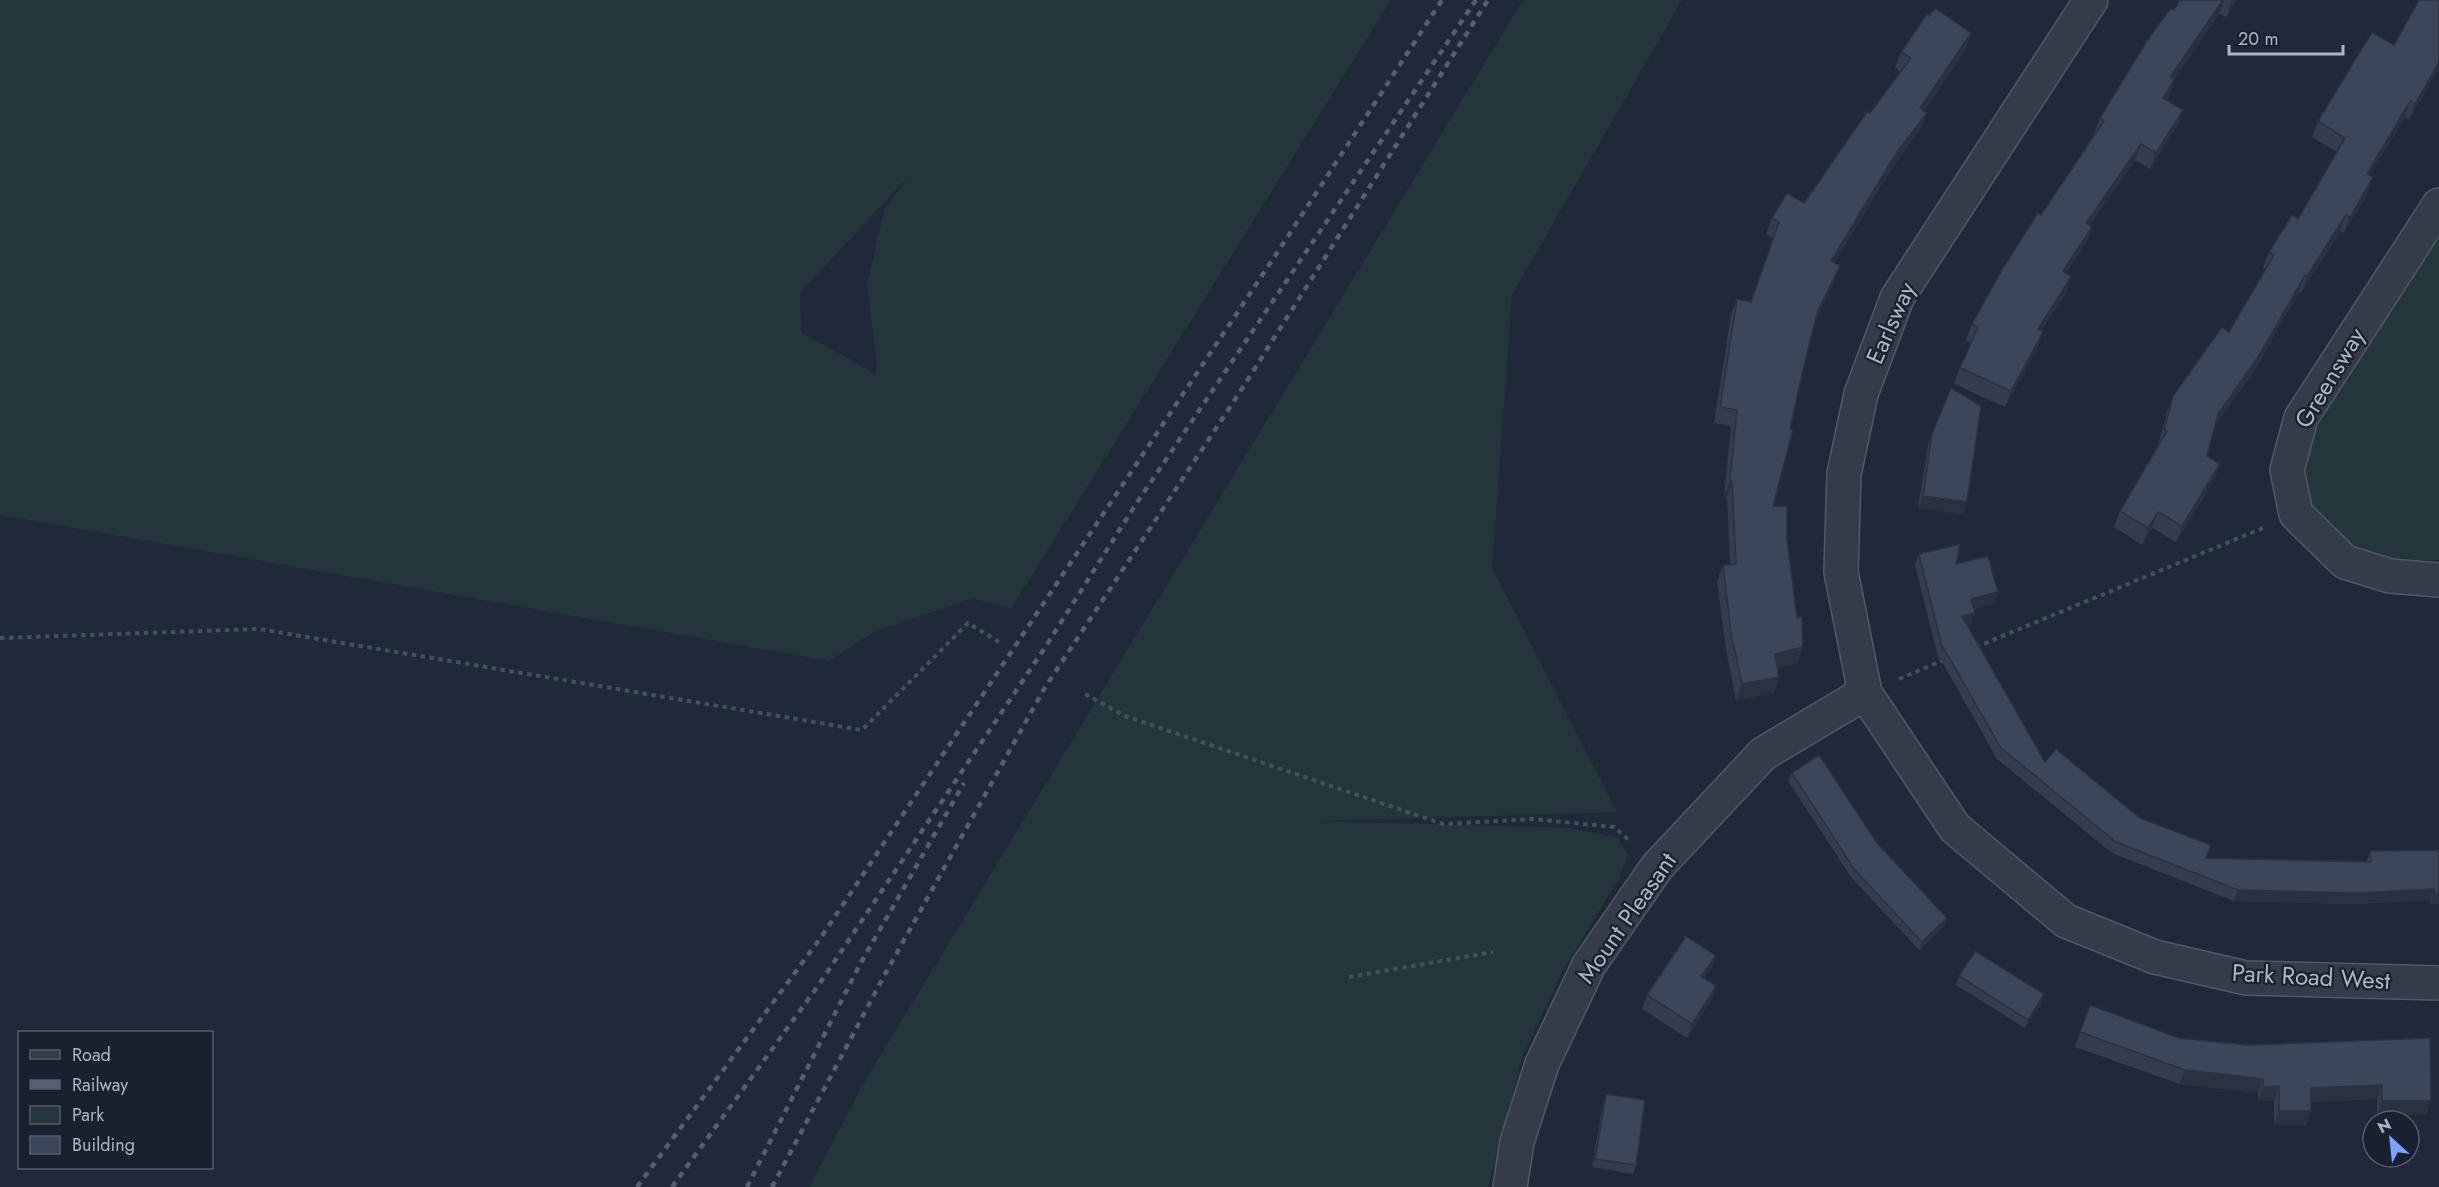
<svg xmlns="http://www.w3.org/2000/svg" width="2439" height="1187" viewBox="0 0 2439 1187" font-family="Jost,sans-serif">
  <rect width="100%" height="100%" fill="#20293a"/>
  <g fill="#22363b" fill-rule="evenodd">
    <path d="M0,0H1391L1011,609L973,598L874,632L829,661L0,515ZM908,177L884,210L867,285L877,365L876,374L801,332L800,293Z"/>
    <path d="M1523,0H1682L1512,295L1492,568L1617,812L1315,821L1571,828L1618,838L1628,855L1618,880L1562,972L1523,1055L1488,1187H809L866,1079Z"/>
    <path d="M2439,230V560H2389L2355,552L2310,507L2304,485L2306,446Z"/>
  </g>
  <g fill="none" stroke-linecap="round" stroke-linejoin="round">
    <defs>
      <g id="minor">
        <path d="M2091,0L1897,298L1861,394L1844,474L1841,572L1865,693L1955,828L2066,921L2155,957L2246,978L2439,983"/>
        <path d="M2439,205L2301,418L2287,470L2296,514L2345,562L2390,576L2439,580"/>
        <path d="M1510,1187L1517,1142L1542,1064L1589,965L1657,867L1763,754L1865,693"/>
      </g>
    </defs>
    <use href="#minor" stroke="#525868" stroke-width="36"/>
    <g stroke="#405359" stroke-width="4" stroke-dasharray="4.5 4.5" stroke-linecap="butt">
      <path d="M0,638L259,629L862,730L968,623L999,642"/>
      <path d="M1976,647L2263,528"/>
      <path d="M1899,679L1944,660"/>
      <path d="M1085,694L1125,716L1443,824L1533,819L1614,827L1631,842"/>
      <path d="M1349,977L1493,952"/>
    </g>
    <use href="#minor" stroke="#343b4b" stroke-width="33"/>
    <g stroke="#565e72" stroke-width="4.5" stroke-dasharray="6 6" stroke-linecap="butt">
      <path d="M637,1187L822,936L1279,250L1442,0"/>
      <path d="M672,1187L818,986L1044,649L1136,504L1476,0"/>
      <path d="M747,1187L859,966L964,783"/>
      <path d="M772,1187L884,976L1044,689L1238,395L1488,0"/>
    </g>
  </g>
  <g fill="#343c4e">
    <path d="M2180,0H2236L2226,17L2219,14L2174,79L2169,96L2166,100L2183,110L2177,126L2150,169L2135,160L2090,225L2092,227L2086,243L2066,273V293L2041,331L2043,332L2037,348L2005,407L1954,384L1960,368L1971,343L1966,340L1972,324L2041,215L2095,135L2094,134L2100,118L2174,10Z"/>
    <path d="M2439,0V67L2409,120L2405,117L2369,175L2367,194L2344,233L2340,231L2301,293L2299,291L2255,370L2214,426L2207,456L2220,464L2214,480L2176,542L2152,528L2142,545L2114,527L2120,511L2158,446L2167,412L2173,396L2229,332L2266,270L2263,268L2269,252L2298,219L2337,152L2312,137L2318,121Z"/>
    <path d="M1966,49L1924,111L1927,113L1921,128L1892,168L1834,263V282L1815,321L1804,366L1773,506L1787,539L1798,663L1778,668L1774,693L1736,700L1726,649L1717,581L1723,565L1730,564L1727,497L1724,496L1731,426L1714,423L1731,315L1737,299L1751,302L1773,238L1766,234L1772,218L1804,203L1901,72L1895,68L1901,52Z"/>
    <path d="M1932,434L1967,502L1962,514L1918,508L1928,446Z"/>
    <path d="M1919,554L1956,564L1994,603L1974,609L1975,613L1971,624L1967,625L2045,762L2206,858L2367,861L2370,851L2439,850V904H2430V900L2354,904L2234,901L2112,853L1997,759L1940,658L1939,661L1915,565Z"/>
    <path d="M1792,773L1877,843L1947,918L1944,927L1919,950L1851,877L1788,781Z"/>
    <path d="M1716,956L1711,969L1704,978L1716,986L1711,1000L1687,1038L1642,1009L1647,995Z"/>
    <path d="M1959,976L2044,994L2041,1003L2025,1028L1956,985Z"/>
    <path d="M2090,1005L2179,1038L2247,1045L2431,1101L2426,1115H2377V1099L2311,1102V1111L2306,1125H2274V1100L2258,1101V1093L2180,1084L2075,1047Z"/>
    <path d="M1606,1094L1636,1165L1633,1174L1592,1167L1603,1103Z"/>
  </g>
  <g fill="#2a3140">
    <path d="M2223,0H2224L2219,14L2165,93L2170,77Z"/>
    <path d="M2232,0H2236L2226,17Z"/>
    <path d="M1971,33L1966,49L1914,124L1920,108Z"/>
    <path d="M2439,62V67L2409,120L2415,104Z"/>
    <path d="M2175,79L2169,96L2157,114L2163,98Z"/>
    <path d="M2410,101L2405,117L2361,190L2367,174Z"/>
    <path d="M2183,110L2177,126L2150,169L2156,153Z"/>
    <path d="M1927,113L1921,128L1892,168L1825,277L1831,261L1897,152Z"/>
    <path d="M2141,144L2135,160L2080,239L2086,223Z"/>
    <path d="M2373,177L2367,194L2344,233L2350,217Z"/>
    <path d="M2346,215L2340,231L2301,293L2307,276Z"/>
    <path d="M2092,227L2086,243L2057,288L2063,271Z"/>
    <path d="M1840,266L1834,282L1811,329L1817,313Z"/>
    <path d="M2305,275L2299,291L2255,370L2212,430L2218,414Z"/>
    <path d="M2071,277L2066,293L2032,345L2038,329Z"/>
    <path d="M2043,332L2037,348L2005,407L2011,391Z"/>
    <path d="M2220,464L2214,480L2176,542L2182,526Z"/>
    <path d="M1730,480L1732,481L1727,497L1724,496Z"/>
    <path d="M1923,496L1967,502L1962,514L1918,508Z"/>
    <path d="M2158,512L2152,528L2142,545L2148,528Z"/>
    <path d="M1998,592L1994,603L1967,610L1971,599Z"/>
    <path d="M1975,613L1971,624L1958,627L1962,616Z"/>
    <path d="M1803,647L1798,663L1769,670L1775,654Z"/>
    <path d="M1779,677L1774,693L1736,700L1742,684Z"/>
    <path d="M2434,889L2430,900L2354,904L2234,901L2238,890Z"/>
    <path d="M2434,893H2439V904H2430Z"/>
    <path d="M1947,918L1944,927L1919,950L1922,942Z"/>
    <path d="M1716,956L1711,969L1696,990L1701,976Z"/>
    <path d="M1716,986L1711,1000L1687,1038L1692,1024Z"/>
    <path d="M2044,994L2041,1003L2025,1028L2028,1020Z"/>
    <path d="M2185,1070L2263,1079L2258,1093L2180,1084Z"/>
    <path d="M2382,1085L2377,1099L2305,1102L2311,1088Z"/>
    <path d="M2279,1086L2274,1100L2258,1101L2263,1087Z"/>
    <path d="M2382,1101H2431L2426,1115H2377Z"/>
    <path d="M2279,1111H2311L2306,1125H2274Z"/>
  </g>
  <g fill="#3c465b" stroke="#2a3140" stroke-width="1.5">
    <path d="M2180,0H2223L2170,77L2175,79L2163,98L2183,110L2156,153L2141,144L2086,223L2092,227L2063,271L2071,277L2038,329L2043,332L2011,391L1960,368L1978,327L1972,324L2003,268L2038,213L2041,215L2104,121L2100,118L2148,39L2171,8L2174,10Z"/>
    <path d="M2419,0H2437L2439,1V62L2415,104L2410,101L2367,174L2373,177L2350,217L2346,215L2307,276L2305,275L2260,354L2218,414L2207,456L2220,464L2182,526L2158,512L2148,528L2120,511L2167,431L2164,430L2173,396L2222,327L2229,332L2274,255L2269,252L2292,215L2298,219L2345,138L2318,121L2372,32L2394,45Z"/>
    <path d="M1935,8L1971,33L1920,108L1927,113L1897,152L1831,261L1840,266L1817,313L1804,366L1790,429L1793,430L1773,506H1787V539L1797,618L1802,616L1803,647L1775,654L1779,677L1742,684L1731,633L1723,565L1736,564L1732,481L1730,480L1737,410L1720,407L1737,299L1751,302L1779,222L1772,218L1787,193L1804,203L1867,112L1870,113L1911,58L1901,52L1927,14L1929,16Z"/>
    <path d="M1951,388L1981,406L1967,502L1923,496L1932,434Z"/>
    <path d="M1960,544L1956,564L1988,556L1998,592L1971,599L1975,613L1962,616L2045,762L2056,749L2140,818L2211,845L2206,858L2371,862L2370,851L2439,850V893H2434V889L2358,893L2238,890L2116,842L2001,748L1943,647V650L1919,554Z"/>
    <path d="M1819,755L1877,843L1947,918L1922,942L1854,869L1792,773Z"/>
    <path d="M1686,936L1716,956L1701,976L1716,986L1692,1024L1647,995Z"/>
    <path d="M1975,951L2044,994L2028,1020L1959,976Z"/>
    <path d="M2090,1005L2179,1038L2247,1045L2430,1038L2431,1101H2382V1085L2311,1088V1111H2279V1086L2263,1087V1079L2185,1070L2080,1032Z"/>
    <path d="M1606,1094L1645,1100L1636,1165L1595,1159Z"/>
  </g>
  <g text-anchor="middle" stroke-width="4.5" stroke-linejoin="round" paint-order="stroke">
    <g font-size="24" fill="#afb5c7" stroke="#19202f">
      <text transform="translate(1891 323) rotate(-66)" y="8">Earlsway</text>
      <text transform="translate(2330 378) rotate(-59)" y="8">Greensway</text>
      <text transform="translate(1627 918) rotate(-55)" y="8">Mount Pleasant</text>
      <text transform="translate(2311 977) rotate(3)" y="8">Park Road West</text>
    </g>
  </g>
  <rect x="18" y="1031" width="195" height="138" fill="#19202f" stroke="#555c6c" stroke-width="1.5"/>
  <rect x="30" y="1050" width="30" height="9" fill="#343b4b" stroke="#555c6c" stroke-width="1.5"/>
  <text x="72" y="1061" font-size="18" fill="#afb5c7">Road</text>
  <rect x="30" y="1080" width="30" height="9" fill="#565e72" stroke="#555c6c" stroke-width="1.5"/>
  <text x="72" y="1091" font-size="18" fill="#afb5c7">Railway</text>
  <rect x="30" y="1106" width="30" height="18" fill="#22363b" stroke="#555c6c" stroke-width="1.5"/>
  <text x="72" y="1121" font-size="18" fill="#afb5c7">Park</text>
  <rect x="30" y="1136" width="30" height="18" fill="#3c465b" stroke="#555c6c" stroke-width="1.5"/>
  <text x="72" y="1151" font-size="18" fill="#afb5c7">Building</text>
  <g transform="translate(2391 1139) rotate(333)"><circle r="28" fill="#19202f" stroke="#555c6c" stroke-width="1.5"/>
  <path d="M0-4.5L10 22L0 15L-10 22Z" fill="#7ea1fd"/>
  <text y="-9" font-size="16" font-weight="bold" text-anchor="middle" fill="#afb5c7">N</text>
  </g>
  <path d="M2229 45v9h114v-9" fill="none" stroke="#afb5c7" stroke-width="3"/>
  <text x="2238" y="45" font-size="18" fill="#afb5c7" stroke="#19202f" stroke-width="4.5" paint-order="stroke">20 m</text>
</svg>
